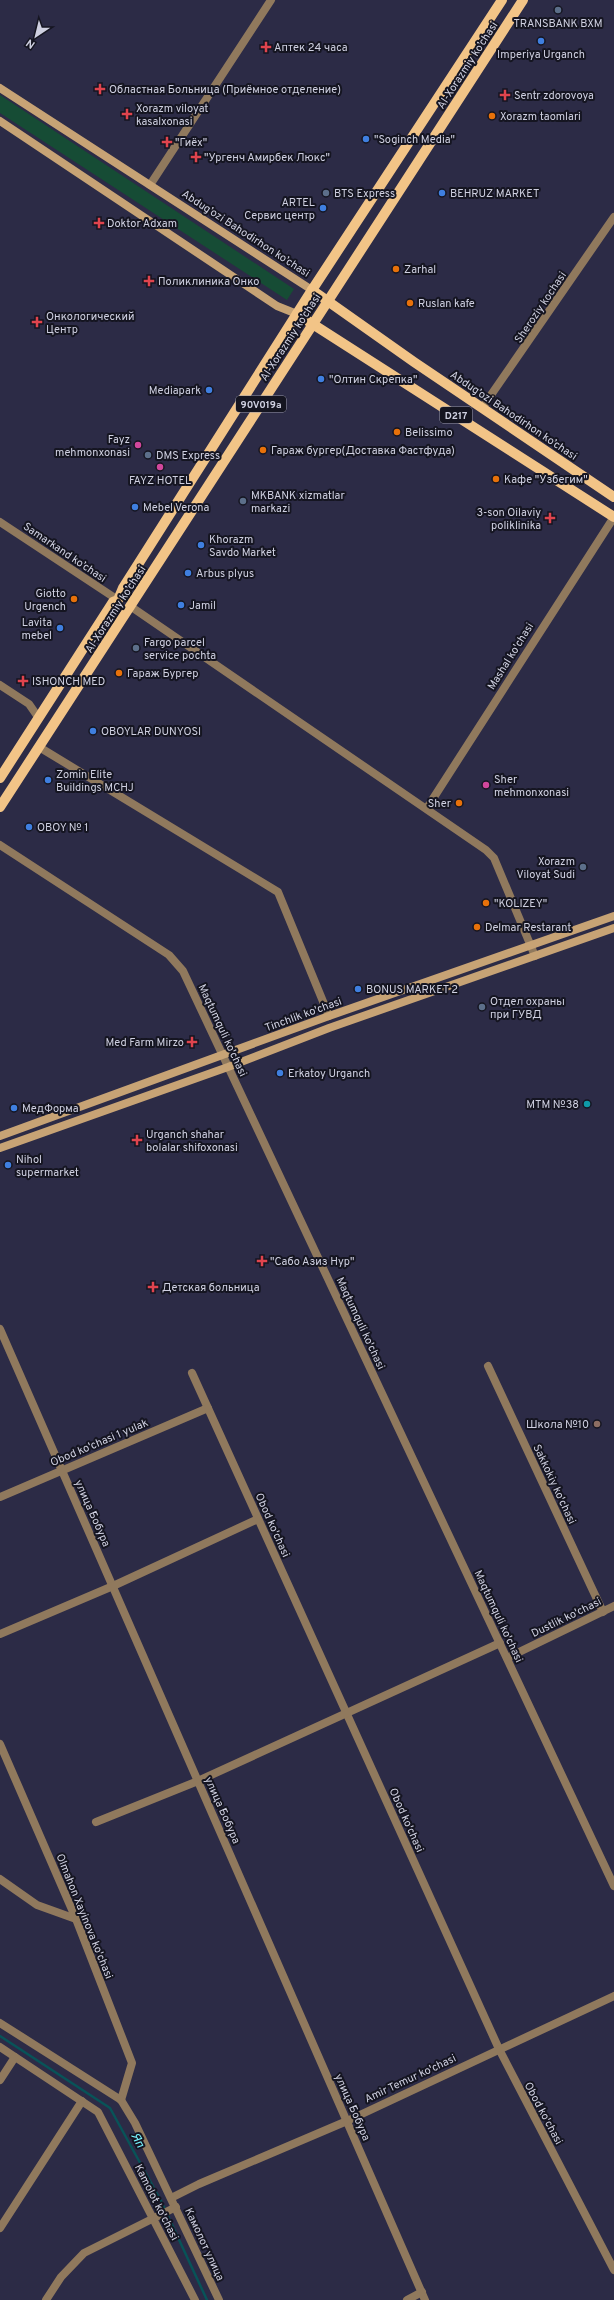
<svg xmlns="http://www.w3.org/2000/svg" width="614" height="2300" viewBox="0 0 614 2300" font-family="Overpass,sans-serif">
  <rect width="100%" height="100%" fill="#2c2b46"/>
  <path fill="#164c35" d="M0,95L294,289L287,300L0,113Z"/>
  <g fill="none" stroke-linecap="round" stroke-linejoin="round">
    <path stroke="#085358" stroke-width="2.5" d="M0,2036L110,2108L161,2201L207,2300"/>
    <g stroke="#90795d" stroke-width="8">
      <path d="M150,185L271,0"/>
      <path d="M482,408L614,217"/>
      <path d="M0,522L118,600"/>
      <path d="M130,606L486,850L494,858L535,956"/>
      <path d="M0,685L29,704L38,717"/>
      <path d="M39,747L278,892L329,1016"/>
      <path d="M427,808L614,517"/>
      <path d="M0,845L169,955L183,971L614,1886"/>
      <path d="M0,1329L425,2300"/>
      <path d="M488,1366L603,1612"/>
      <path d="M192,1373L499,2049L614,2270"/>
      <path d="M0,1497L208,1408"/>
      <path d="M0,1634L113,1586L258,1519"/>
      <path d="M507,1658L614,1606"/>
      <path d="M0,1744L76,1919L132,2063L121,2100"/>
      <path d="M96,1822L198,1781L500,1643"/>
      <path d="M0,1879L37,1905L76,1919"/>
      <path d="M0,2023L121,2100L135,2123L219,2300"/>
      <path d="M0,2047L98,2112L195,2300"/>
      <path d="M0,2080L15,2057"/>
      <path d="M171,2198L199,2184L347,2121L614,1996"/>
      <path d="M0,2228L82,2101"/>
      <path d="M46,2300L61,2277L84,2253L176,2207"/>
      <path d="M407,2300L422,2292"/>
    </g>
    <g stroke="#c7a375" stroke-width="8">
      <path d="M0,88L312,290"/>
      <path d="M0,121L277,306L297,314"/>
      <path d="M0,1136L329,1016L614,916"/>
      <path d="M0,1148L228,1067L329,1028L614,928"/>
    </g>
    <g stroke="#f2c487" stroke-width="10">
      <path d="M312,290L414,362L614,497"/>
      <path d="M297,314L614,517"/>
      <path d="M0,778L113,602L118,600L123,588L312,290L502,0"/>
      <path d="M0,807L523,0"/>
    </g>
  </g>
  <g fill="#5c6f8a" stroke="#151521" stroke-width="1.5">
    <circle cx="558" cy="10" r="4"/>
    <circle cx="326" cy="193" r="4"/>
    <circle cx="148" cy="455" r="4"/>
    <circle cx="243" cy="501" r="4"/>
    <circle cx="136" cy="648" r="4"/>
    <circle cx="583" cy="867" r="4"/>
    <circle cx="482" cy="1007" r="4"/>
  </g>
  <g fill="#3f7fe0" stroke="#151521" stroke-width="1.5">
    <circle cx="541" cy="41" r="4"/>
    <circle cx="366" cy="139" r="4"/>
    <circle cx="442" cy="193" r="4"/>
    <circle cx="323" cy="208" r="4"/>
    <circle cx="321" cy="379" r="4"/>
    <circle cx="209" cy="390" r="4"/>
    <circle cx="135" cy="507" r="4"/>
    <circle cx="201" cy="545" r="4"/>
    <circle cx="188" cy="573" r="4"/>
    <circle cx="181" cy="605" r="4"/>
    <circle cx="60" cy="628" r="4"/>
    <circle cx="93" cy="731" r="4"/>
    <circle cx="48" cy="780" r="4"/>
    <circle cx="29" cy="827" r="4"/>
    <circle cx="358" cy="989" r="4"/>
    <circle cx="280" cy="1073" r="4"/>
    <circle cx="14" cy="1108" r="4"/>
    <circle cx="8" cy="1165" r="4"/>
  </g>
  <g fill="#e0444e" stroke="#151521" stroke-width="1.5">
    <path d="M264 41h4v4h4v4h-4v4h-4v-4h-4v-4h4z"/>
    <path d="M98 83h4v4h4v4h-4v4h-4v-4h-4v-4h4z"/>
    <path d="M503 89h4v4h4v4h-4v4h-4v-4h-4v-4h4z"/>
    <path d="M125 108h4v4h4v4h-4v4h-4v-4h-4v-4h4z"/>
    <path d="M165 136h4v4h4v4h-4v4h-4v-4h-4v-4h4z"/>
    <path d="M194 151h4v4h4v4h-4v4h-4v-4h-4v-4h4z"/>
    <path d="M97 217h4v4h4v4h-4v4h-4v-4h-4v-4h4z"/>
    <path d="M147 275h4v4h4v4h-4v4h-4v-4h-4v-4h4z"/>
    <path d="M35 316h4v4h4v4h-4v4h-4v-4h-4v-4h4z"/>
    <path d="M548 512h4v4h4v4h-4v4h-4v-4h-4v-4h4z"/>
    <path d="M21 675h4v4h4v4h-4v4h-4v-4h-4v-4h4z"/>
    <path d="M190 1036h4v4h4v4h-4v4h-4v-4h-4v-4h4z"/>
    <path d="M135 1134h4v4h4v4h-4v4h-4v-4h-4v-4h4z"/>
    <path d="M260 1255h4v4h4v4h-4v4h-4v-4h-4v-4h4z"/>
    <path d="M151 1281h4v4h4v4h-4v4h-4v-4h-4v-4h4z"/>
  </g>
  <g fill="#e8710a" stroke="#151521" stroke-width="1.5">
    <circle cx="492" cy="116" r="4"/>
    <circle cx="396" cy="269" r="4"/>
    <circle cx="410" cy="303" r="4"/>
    <circle cx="397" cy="432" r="4"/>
    <circle cx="263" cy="450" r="4"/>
    <circle cx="496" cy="479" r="4"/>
    <circle cx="74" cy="599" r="4"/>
    <circle cx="119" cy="673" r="4"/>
    <circle cx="459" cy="803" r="4"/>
    <circle cx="486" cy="903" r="4"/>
    <circle cx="477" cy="927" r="4"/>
  </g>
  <g fill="#d1479c" stroke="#151521" stroke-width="1.5">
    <circle cx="138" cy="445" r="4"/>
    <circle cx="160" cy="467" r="4"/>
    <circle cx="486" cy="785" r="4"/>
  </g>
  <circle fill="#0f9aa8" stroke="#151521" stroke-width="1.5" cx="587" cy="1104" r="4"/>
  <circle fill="#8d6e63" stroke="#151521" stroke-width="1.5" cx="597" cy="1424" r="4"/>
  <g text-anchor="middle" stroke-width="4" stroke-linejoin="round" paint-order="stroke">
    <g fill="#151521" stroke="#9798a7" stroke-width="1">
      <rect x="236" y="396" width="50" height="16" rx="3"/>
      <rect x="440" y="407" width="32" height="16" rx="3"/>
    </g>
    <g font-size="10" font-weight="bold" fill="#cfd0e1">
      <text x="261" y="408">90V019a</text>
      <text x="456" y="419">D217</text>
    </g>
    <g font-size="11" fill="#cfd0e1" stroke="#151521" text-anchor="start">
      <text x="558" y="27" text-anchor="middle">TRANSBANK BXM</text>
      <text x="274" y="51">Аптек 24 часа</text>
      <text x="541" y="58" text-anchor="middle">Imperiya Urganch</text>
      <text x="109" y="93">Областная Больница (Приёмное отделение)</text>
      <text x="514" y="99">Sentr zdorovoya</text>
      <text x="136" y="112">Xorazm viloyat<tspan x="136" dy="13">kasalxonasi</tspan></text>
      <text x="500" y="120">Xorazm taomlari</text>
      <text x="374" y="143">"Soginch Media"</text>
      <text x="175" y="146">"Гиёх"</text>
      <text x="204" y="161">"Ургенч Амирбек Люкс"</text>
      <text x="334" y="197">BTS Express</text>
      <text x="450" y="197">BEHRUZ MARKET</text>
      <text x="315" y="206" text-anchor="end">ARTEL<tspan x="315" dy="13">Сервис центр</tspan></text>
      <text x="107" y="227">Doktor Adxam</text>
      <text x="404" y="273">Zarhal</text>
      <text x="158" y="285">Поликлиника Онко</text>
      <text x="418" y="307">Ruslan kafe</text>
      <text x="46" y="320">Онкологический<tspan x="46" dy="13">Центр</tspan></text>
      <text x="329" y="383">"Олтин Скрепка"</text>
      <text x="201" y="394" text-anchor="end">Mediapark</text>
      <text x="405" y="436">Belissimo</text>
      <text x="130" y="443" text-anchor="end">Fayz<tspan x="130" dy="13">mehmonxonasi</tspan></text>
      <text x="271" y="454">Гараж бургер(Доставка Фастфуда)</text>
      <text x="156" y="459">DMS Express</text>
      <text x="504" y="483">Кафе "Узбегим"</text>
      <text x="160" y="484" text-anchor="middle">FAYZ HOTEL</text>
      <text x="251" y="499">MKBANK xizmatlar<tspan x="251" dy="13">markazi</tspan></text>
      <text x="143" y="511">Mebel Verona</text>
      <text x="541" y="516" text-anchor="end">3-son Oilaviy<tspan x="541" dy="13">poliklinika</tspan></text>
      <text x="209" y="543">Khorazm<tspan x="209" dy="13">Savdo Market</tspan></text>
      <text x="196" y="577">Arbus plyus</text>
      <text x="66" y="597" text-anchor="end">Giotto<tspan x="66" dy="13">Urgench</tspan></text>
      <text x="189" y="609">Jamil</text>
      <text x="52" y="626" text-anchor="end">Lavita<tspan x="52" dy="13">mebel</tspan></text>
      <text x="144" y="646">Fargo parcel<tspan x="144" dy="13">service pochta</tspan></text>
      <text x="127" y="677">Гараж Бургер</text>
      <text x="32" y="685">ISHONCH MED</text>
      <text x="101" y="735">OBOYLAR DUNYOSI</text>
      <text x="56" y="778">Zomin Elite<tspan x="56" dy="13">Buildings MCHJ</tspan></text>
      <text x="494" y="783">Sher<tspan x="494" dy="13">mehmonxonasi</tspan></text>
      <text x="451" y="807" text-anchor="end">Sher</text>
      <text x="37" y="831">OBOY № 1</text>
      <text x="575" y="865" text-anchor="end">Xorazm<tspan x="575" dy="13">Viloyat Sudi</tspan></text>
      <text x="494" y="907">"KOLIZEY"</text>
      <text x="485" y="931">Delmar Restarant</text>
      <text x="366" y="993">BONUS MARKET 2</text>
      <text x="490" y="1005">Отдел охраны<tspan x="490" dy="13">при ГУВД</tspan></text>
      <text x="184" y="1046" text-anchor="end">Med Farm Mirzo</text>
      <text x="288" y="1077">Erkatoy Urganch</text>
      <text x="579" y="1108" text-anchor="end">МТМ №38</text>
      <text x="22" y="1112">МедФорма</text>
      <text x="146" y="1138">Urganch shahar<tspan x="146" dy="13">bolalar shifoxonasi</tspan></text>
      <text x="16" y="1163">Nihol<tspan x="16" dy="13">supermarket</tspan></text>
      <text x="270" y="1265">"Сабо Азиз Нур"</text>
      <text x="162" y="1291">Детская больница</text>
      <text x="589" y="1428" text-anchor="end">Школа №10</text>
    </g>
    <g font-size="11" fill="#cfd0e1" stroke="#151521">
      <text transform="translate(467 65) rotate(-57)" y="4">Al-Xorazmiy ko’chasi</text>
      <text transform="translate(246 233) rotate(33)" y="4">Abdug’ozi Bahodirhon ko’chasi</text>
      <text transform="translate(540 307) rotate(-56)" y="4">Sheroziy kochasi</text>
      <text transform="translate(290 337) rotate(-57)" y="4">Al-Xorazmiy ko’chasi</text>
      <text transform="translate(514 415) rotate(34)" y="4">Abdug’ozi Bahodirhon ko’chasi</text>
      <text transform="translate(65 552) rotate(34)" y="4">Samarkand ko’chasi</text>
      <text transform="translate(115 609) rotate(-57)" y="4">Al-Xorazmiy ko’chasi</text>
      <text transform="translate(510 656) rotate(-58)" y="4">Mashal ko'chasi</text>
      <text transform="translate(303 1014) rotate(-20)" y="4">Tinchlik ko'chasi</text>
      <text transform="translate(223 1030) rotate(65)" y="4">Maqtumquli ko'chasi</text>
      <text transform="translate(361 1323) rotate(65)" y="4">Maqtumquli ko'chasi</text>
      <text transform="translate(99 1442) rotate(-23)" y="4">Obod ko'chasi 1 yulak</text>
      <text transform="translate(555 1484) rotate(65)" y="4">Sakkokiy ko'chasi</text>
      <text transform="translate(93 1513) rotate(66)" y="4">улица Бобура</text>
      <text transform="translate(273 1525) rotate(66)" y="4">Obod ko'chasi</text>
      <text transform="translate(499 1616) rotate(65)" y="4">Maqtumquli ko'chasi</text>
      <text transform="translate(566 1617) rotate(-26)" y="4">Dustlik ko'chasi</text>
      <text transform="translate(223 1810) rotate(66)" y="4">улица Бобура</text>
      <text transform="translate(407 1820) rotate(66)" y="4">Obod ko'chasi</text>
      <text transform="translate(85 1916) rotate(68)" y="4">Olmahon Xayinova ko'chasi</text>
      <text transform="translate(410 2078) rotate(-25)" y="4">Amir Temur ko'chasi</text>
      <text transform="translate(353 2107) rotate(66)" y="4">улица Бобура</text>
      <text transform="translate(544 2113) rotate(62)" y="4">Obod ko'chasi</text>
      <text transform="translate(157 2202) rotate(63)" y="4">Kamolot ko'chasi</text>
      <text transform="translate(205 2244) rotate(65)" y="4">Камолот улица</text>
    </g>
    <g font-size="12" font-style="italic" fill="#77f4ff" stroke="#151521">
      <text transform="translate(138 2140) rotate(61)" y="4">Яп</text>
    </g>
  </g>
  <g transform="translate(36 36) rotate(215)" stroke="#151521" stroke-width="3" paint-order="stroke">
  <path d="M0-3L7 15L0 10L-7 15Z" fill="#cfd0e1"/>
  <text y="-6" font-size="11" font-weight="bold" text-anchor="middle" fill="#cfd0e1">N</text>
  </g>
</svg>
